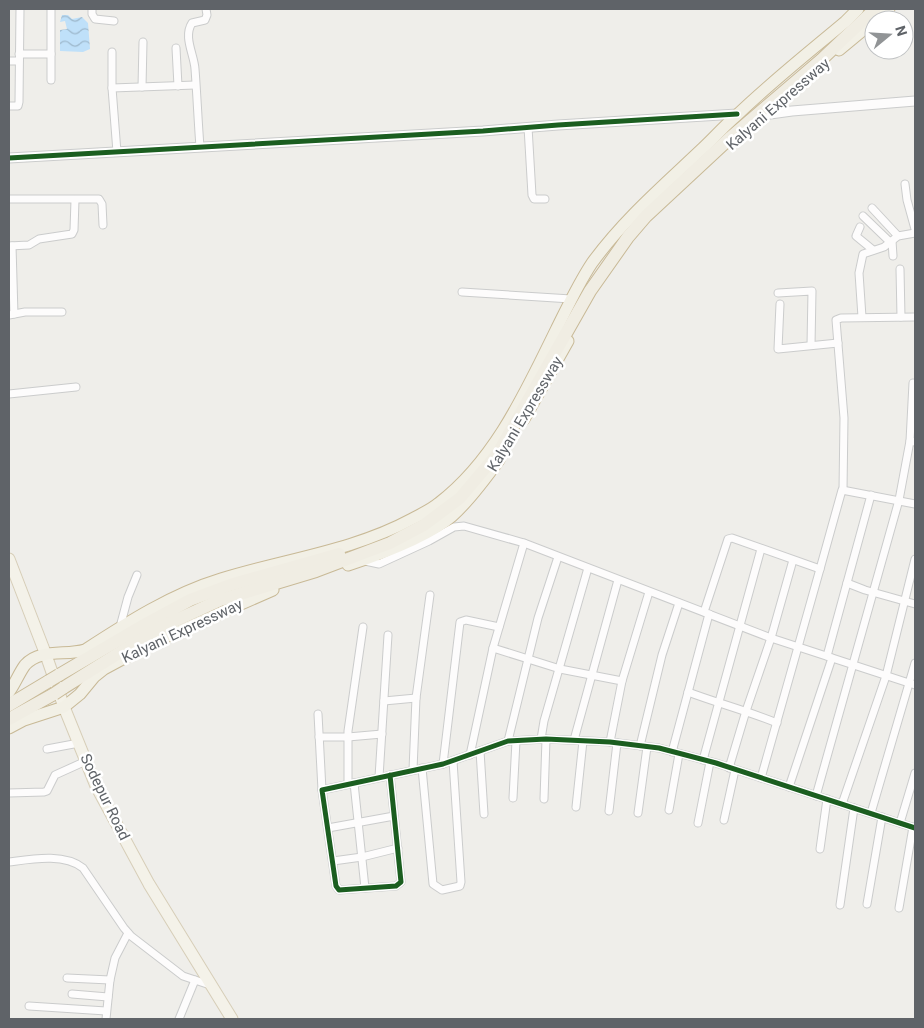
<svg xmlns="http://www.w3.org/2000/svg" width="924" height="1028" viewBox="0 0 924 1028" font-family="Roboto,sans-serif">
  <defs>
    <pattern id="water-waves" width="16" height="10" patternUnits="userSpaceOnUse" patternTransform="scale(1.25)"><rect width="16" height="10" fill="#bfe0f9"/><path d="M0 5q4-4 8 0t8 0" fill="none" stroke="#9eb9cd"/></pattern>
  </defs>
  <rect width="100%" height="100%" fill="#efeeea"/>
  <path fill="url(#water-waves)" d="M62,15H68L72,19L82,17L88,23L90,49L83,52L60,51V30L67,29L65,21L60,22Z"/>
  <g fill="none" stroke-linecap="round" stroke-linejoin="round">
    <defs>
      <g id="minor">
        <path d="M92,9V14L95,19L114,21"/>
        <path d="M176,48L178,86"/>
        <path d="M112,52V88L117,152"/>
        <path d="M19,54H51"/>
        <path d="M9,61H19"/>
        <path d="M51,80V9"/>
        <path d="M142,87L143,42"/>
        <path d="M112,88L195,85"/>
        <path d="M9,106H18L19,102L20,9"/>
        <path d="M528,127L532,195L534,199H545"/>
        <path d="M200,147C198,121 197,95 195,69C194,54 183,37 192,23L205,20L207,15L206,9"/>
        <path d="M905,184L907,200L915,229"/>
        <path d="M9,199H99L102,204L103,225"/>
        <path d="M872,208L898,236"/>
        <path d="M863,216L890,242"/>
        <path d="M860,227L856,236L873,250"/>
        <path d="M892,241L893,256"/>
        <path d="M9,246L29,245L39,239L72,234L74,230L75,200"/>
        <path d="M12,246L14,314"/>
        <path d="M900,269L901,317"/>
        <path d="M462,292L571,299"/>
        <path d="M778,293L812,291L811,345"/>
        <path d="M780,304L778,349L838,343"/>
        <path d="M9,315L25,312H62"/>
        <path d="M862,317L859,273L863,254L884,247L898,236L915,233"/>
        <path d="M9,394L76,387"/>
        <path d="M910,441L913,383"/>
        <path d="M843,490L844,418L836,320L841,318L915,317"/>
        <path d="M365,561L379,564L429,541L454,527L464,526L524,543L771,638L915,685"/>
        <path d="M847,583L865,590L915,604"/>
        <path d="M704,612L728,539L732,538L820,569L842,490L915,504"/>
        <path d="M120,627L128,597L137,575"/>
        <path d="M493,648L560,669L622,681"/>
        <path d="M827,656L871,495"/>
        <path d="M688,692C717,703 748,711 777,723"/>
        <path d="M384,701L416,698"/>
        <path d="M318,714L322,790"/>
        <path d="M319,737H348L382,734"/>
        <path d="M541,739L544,721L588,568"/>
        <path d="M574,740L618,580"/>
        <path d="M508,741L538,618L558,557"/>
        <path d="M610,742L622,681L649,592"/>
        <path d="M640,746L662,655L679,603"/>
        <path d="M47,749L79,743"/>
        <path d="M480,751L484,814"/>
        <path d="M672,752L709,614"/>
        <path d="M470,755L493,648L524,543"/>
        <path d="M703,760L761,549"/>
        <path d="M443,764L460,622L466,620L499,627"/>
        <path d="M422,768L433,884L442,890L460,886L461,882L453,761"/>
        <path d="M729,768L746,711L771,638L793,560"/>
        <path d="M413,770L416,698L430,595"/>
        <path d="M390,775L401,882L396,886L339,890L336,886L322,790L443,764L508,741L546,739L610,742L659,748L716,763L915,828"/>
        <path d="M379,777L388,635"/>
        <path d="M761,778L820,569"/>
        <path d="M354,783L365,888"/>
        <path d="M348,784V731L363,627"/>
        <path d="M789,787L832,658"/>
        <path d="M9,793L44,792L47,791L55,775L86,761"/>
        <path d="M816,796L899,500L910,441L915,442"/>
        <path d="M513,798L516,741"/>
        <path d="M544,799L546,739"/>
        <path d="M842,804L886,676L915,559"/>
        <path d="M576,807L583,741"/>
        <path d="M669,810L679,754"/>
        <path d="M609,811L617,743"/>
        <path d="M638,813L647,747"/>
        <path d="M871,813L915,663"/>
        <path d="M724,820L735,770"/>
        <path d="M698,823L710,762"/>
        <path d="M900,823L915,773"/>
        <path d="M328,828L394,816"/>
        <path d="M820,849L827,799"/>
        <path d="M333,861L362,857L398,848"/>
        <path d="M9,862C32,859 64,853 83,868L124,928L131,936L183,976L210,985"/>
        <path d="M867,904L882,817"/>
        <path d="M840,905L854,808"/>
        <path d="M899,908L913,827"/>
        <path d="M67,978L110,980"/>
        <path d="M72,994L108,997"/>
        <path d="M29,1006L106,1011"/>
        <path d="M106,1019L110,980L115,958L128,933"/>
        <path d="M179,1019L195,980"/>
      </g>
      <g id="tertiary">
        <path d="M763,115L792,111L915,101"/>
        <path d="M9,158L483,131L558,125L737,114"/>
      </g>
      <path id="primary" d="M9,559L46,655L64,707L96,786L149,884L232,1019"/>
      <g id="trunk">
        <path d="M876,20L889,9"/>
        <path d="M839,50L874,21"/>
        <path d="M524,419L568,341"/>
        <path d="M348,565C378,555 428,537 452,516C468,502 486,478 499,460"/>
        <path d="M9,692C15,684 19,673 25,665C40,648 66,656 85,650C128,622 172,594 221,579C285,559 353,551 412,519C421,514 431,510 439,503C495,460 525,393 556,330C567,308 578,284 592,263C624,219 664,185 703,148C714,138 724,126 736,116C770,83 808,53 845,22L858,9"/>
        <path d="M9,728L24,720L64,707L80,694L94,677L104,669L154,642L273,590"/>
      </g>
      <g id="motorway">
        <path d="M59,675L144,625L190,600L230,585L339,554"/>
        <path d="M63,688L159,628L220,600L316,571L390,543L424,525L460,498L498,453L590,291L628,237L646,216L731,137L821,60L875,9"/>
        <path d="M9,705L49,681"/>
        <path d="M9,719L54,694"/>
      </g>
    </defs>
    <use href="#minor" stroke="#cbcccc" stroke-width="9"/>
    <use href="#tertiary" stroke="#cbcccc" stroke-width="11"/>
    <use href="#primary" stroke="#d7ceb8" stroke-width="13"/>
    <use href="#trunk" stroke="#c8b996" stroke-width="13"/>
    <use href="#motorway" stroke="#c8b996" stroke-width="14"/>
    <use href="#minor" stroke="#fdfcfc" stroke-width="7"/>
    <use href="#tertiary" stroke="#fdfcfc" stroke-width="9"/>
    <use href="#primary" stroke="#f4f2e9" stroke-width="11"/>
    <use href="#trunk" stroke="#f2f0e6" stroke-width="11"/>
    <use href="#motorway" stroke="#f0ede3" stroke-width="12"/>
    <defs>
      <g id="motorway-bridge">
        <path d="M49,681L59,675"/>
        <path d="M54,694L63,688"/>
      </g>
    </defs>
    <use href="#motorway-bridge" stroke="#c8b996" stroke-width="14" stroke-linecap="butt"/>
    <use href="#motorway-bridge" stroke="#f0ede3" stroke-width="12"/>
    <defs>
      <g id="cycleway">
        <path d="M9,158L483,131L558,125L737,114"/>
        <path d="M390,775L401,882L396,886L339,890L336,886L322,790L443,764L508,741L546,739L610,742L659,748L716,763L915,828"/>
      </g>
    </defs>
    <use href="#cycleway" stroke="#fff" stroke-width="8"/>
    <use href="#cycleway" stroke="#1b5e20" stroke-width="5"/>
  </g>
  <g text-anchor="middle" stroke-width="5" stroke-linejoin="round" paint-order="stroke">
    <g font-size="15" fill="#5f6368" stroke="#fff">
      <text transform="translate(778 104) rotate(-41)" y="5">Kalyani Expressway</text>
      <text transform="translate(525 414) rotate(-59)" y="5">Kalyani Expressway</text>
      <text transform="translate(182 631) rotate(-25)" y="5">Kalyani Expressway</text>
      <text transform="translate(105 797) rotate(64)" y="5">Sodepur Road</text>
    </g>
  </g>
  <rect width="924" height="1028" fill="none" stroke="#5f6368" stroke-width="20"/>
  <g transform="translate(889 35) rotate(72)"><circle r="24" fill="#ffffff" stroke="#bfc1c3"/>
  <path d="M0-4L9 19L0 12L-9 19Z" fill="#919496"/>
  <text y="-8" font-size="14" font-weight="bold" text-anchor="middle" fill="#5f6368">N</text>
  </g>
</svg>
